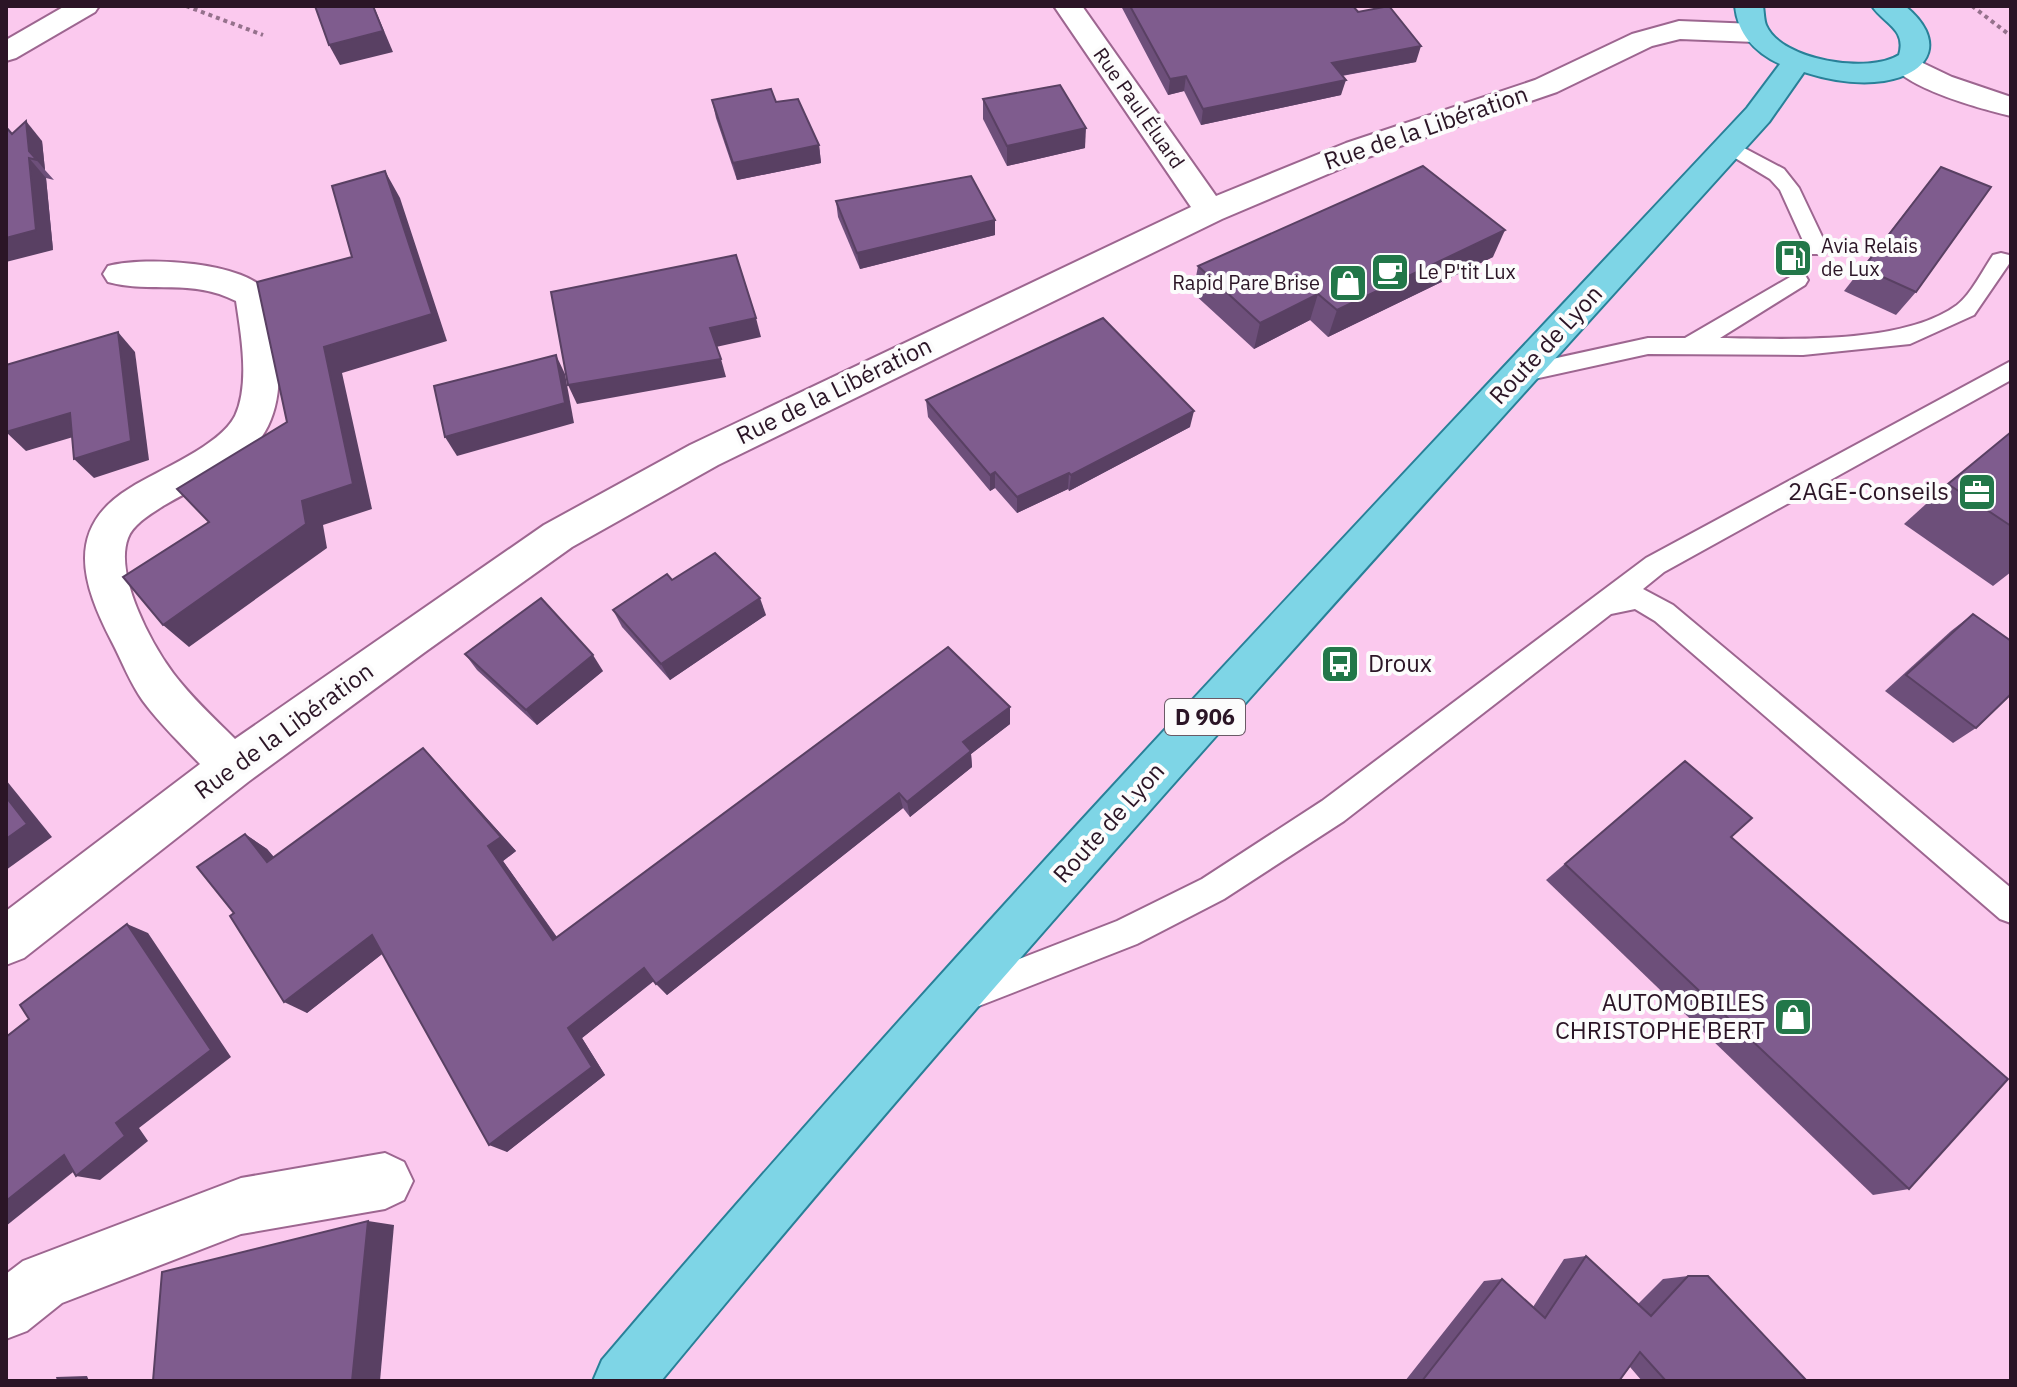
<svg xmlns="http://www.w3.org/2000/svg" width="2017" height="1387" viewBox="0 0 2017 1387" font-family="'IBM Plex Sans',sans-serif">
  <rect width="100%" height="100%" fill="#fbc9ee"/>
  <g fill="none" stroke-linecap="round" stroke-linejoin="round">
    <defs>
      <g id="service">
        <path d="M1729,140L1784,169L1799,188L1828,249L1825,254H1809L1780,190L1770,179L1722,150L1719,146L1722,142Z"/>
        <path d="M2001,253L2009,255L2011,261L1974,315L1910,344L1803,355L1648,354L1520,382L1512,380L1508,374L1512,368L1520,366L1648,338H1685L1797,273L1805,275L1808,280L1805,285L1720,338C1785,339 1903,345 1957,305C1971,294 1983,270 1993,255Z"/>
        <path d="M2011,361V380L1664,572L1643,589L1673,605L2011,888V923L2000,919L1655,621L1635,609L1611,614L1344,821L1224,899L1137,944L966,1011L955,1006L950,995L955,984L1117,921L1202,879L1322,801L1646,558Z"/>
      </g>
      <g id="minor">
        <path d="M65,6H99L95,12L16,58L6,61V40Z"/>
        <path d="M1054,6H1082L1216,196L1346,143L1535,80L1632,34L1679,21L1755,24L1765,27L1769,33L1765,39L1755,42L1680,39L1652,46L1557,92L1368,157L1222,219L718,465L572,547L425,652L248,782L24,958L6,965V911L200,764C181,744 160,724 143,701C130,683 122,661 112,642C82,584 64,528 130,488C158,470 220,446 235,416C250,384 241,335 236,301C191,278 152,294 108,282L103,274L108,266C143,256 249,261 269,295C277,336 287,387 268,426C248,466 199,485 163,506C151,514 133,524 128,538C114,575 151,643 173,673C191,697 214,718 235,739L544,525L690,445L1191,207Z"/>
        <path d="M1906,55L1952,77L2011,97V116C1981,109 1908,89 1891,64L1896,58Z"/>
        <path d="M385,1153L404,1162L413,1181L404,1200L385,1209L241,1234L62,1303L27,1331L6,1339V1274L23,1261L241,1178Z"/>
      </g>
      <path id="primary" d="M1735,6H1763C1764,12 1764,20 1766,25C1781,61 1870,74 1899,55C1907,29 1884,24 1872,6H1905C1945,38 1934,73 1884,81C1857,85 1829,80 1804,72L1769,122C1394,537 1017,949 661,1381H593L602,1360C969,929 1360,521 1747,108L1780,64C1754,52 1738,34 1735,6Z"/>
    </defs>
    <use href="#service" stroke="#9d6690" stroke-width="4"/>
    <use href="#minor" stroke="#9d6690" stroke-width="4"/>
    <use href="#primary" stroke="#298098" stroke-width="4"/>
    <g stroke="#95718c" stroke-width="4" stroke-dasharray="4 4" stroke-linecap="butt">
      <path d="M186,6L263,35"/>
      <path d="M1972,6L2011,36"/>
    </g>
    <use href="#service" fill="#fff" fill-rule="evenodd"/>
    <use href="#minor" fill="#fff" fill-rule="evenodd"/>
    <use href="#primary" fill="#7ed5e6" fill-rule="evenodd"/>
  </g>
  <g fill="#6d4f7a">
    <path d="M1121,6H1353L1416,62L1342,76L1341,95L1201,125L1184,91L1168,95Z"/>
    <path d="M983,99L1085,148L1007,166L983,119Z"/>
    <path d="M712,100L776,102L819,145L821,163L737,180L716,118Z"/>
    <path d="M12,134L42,141L45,170L54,180L46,178L53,250Z"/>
    <path d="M1922,191L1916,292L1896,315L1844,291Z"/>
    <path d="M836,201L995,220V235L860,269L838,217Z"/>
    <path d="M1493,257L1328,337L1310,320L1254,349L1193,293L1198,266Z"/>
    <path d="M926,400L1190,427L1069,491L1068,489L1017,513L995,488L990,491L928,417Z"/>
    <path d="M2011,432V572L1993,586L1904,524L1948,484Z"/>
    <path d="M672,580L766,615L670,680L622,627L613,610Z"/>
    <path d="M1973,614L1976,728L1953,743L1885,691L1951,631Z"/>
    <path d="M465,654L603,671L537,725L477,670Z"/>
    <path d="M1010,707V724L971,754L972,767L910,817L903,808L667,995L654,981L582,1038L605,1075L507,1152L382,954L307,1013L234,913L245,834L267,849L274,857L439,765L516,851L503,861L557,937Z"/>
    <path d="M1685,761L1731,837L1909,1189L1873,1195L1546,880Z"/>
    <path d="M1586,1256L1638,1304L1663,1279L1688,1276L1807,1381H1642L1630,1367L1619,1381H1405L1484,1281L1502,1279L1533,1307L1564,1259Z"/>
  </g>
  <g fill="#594063">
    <path d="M373,6L374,7L393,52L340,65L329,45Z"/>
    <path d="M1421,46L1416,62L1328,78L1332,63Z"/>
    <path d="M1186,76L1184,91L1168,95L1170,79Z"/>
    <path d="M1346,80L1341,95L1201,125L1203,109Z"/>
    <path d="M26,121L42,141L45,170L29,151Z"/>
    <path d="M1086,128L1085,148L1007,166V146Z"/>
    <path d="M819,145L821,163L737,180L733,163Z"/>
    <path d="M29,158L46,178L53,250L6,262V238Z"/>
    <path d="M385,171L400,198L447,341L342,373L372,509L323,525L327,548L189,647L163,625L302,501L324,347Z"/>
    <path d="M995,220V235L860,269L857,253Z"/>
    <path d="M1505,230L1493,257L1328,337L1337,310Z"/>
    <path d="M1318,294L1310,320L1254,349L1260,323Z"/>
    <path d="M756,318L761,337L716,347L710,328Z"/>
    <path d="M118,332L135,352L149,460L94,478L74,459Z"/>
    <path d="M556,355L565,374L574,423L457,456L445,437Z"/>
    <path d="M721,359L726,377L577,404L568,385Z"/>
    <path d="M1194,411L1190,427L1069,491L1071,475Z"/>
    <path d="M70,413L90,432L26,451L6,432Z"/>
    <path d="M995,472V488L990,491V475Z"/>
    <path d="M1069,473L1068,489L1017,513V497Z"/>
    <path d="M760,598L766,615L670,680L661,664Z"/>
    <path d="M593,655L603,671L537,725L526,710Z"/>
    <path d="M1010,707V724L971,754L972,767L910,817L907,802L963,742Z"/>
    <path d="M423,748L439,765L516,851L503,861L567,952L553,940L488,846Z"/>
    <path d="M6,780L52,837L6,870Z"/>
    <path d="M899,793L903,808L667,995L656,984Z"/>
    <path d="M245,834L267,849L289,876L267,862Z"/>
    <path d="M127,924L148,933L231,1057L139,1128L148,1141L100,1180L76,1176L116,1123Z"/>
    <path d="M372,935L391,947L307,1013L284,1002Z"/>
    <path d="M644,968L656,979L582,1038L605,1075L507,1152L489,1145L568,1028Z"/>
    <path d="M64,1155L88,1160L6,1226V1201Z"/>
    <path d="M368,1221L394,1225L380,1381H352Z"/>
    <path d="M87,1376L89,1381H57L56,1377Z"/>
  </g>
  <g fill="#7f5c8e" stroke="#594063" stroke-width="2">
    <path d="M315,6H373L383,31L329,45Z"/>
    <path d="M1130,6H1353L1358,12L1389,6L1421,46L1332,63L1346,80L1203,109L1186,76L1170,79Z"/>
    <path d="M1060,85L1086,128L1007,146L983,99Z"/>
    <path d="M771,89L776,102L798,99L819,145L733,163L712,100Z"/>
    <path d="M26,121L29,151L37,160L29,158L36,230L6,238V127L12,134Z"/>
    <path d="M1423,166L1505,230L1337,310L1318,294L1260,323L1198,266Z"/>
    <path d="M1941,167L1991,187L1916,292L1863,268Z"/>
    <path d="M385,171L432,314L324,347L353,484L302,501L306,524L163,625L123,577L209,522L177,489L287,422L257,282L352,257L332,186Z"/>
    <path d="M971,176L995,220L857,253L836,201Z"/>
    <path d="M736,255L756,318L710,328L721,359L568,385L551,292Z"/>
    <path d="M1103,318L1194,411L1071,475L1069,473L1017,497L995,472L990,475L926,400Z"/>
    <path d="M118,332L131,441L74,459L70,413L6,432V365Z"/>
    <path d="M556,355L565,403L445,437L434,386Z"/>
    <path d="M2011,432V526L1948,484Z"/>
    <path d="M715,553L760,598L661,664L613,610L667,574L672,580Z"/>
    <path d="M541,598L593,655L526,710L465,654Z"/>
    <path d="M1973,614L2011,641V694L1976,728L1906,675Z"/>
    <path d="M948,647L1010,707L963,742L971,751L907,802L899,793L656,984L644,968L568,1028L592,1067L489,1145L372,935L284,1002L230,916L234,913L197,867L245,834L267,862L423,748L501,837L488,846L553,940Z"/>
    <path d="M1685,761L1752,818L1731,837L2008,1079L1909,1189L1565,864Z"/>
    <path d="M6,797L27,824L6,839Z"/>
    <path d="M127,924L211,1050L116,1123L125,1136L76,1176L64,1155L6,1201V1037L29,1019L20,1005Z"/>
    <path d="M368,1221L352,1381H153L162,1272Z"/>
    <path d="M1586,1256L1651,1316L1688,1276H1708L1807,1381H1666L1640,1352L1619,1381H1422L1502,1279L1545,1318Z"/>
  </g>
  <defs>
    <symbol id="fuel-square" viewBox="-11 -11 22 22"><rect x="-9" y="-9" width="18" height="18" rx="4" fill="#227749" stroke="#fcfcfc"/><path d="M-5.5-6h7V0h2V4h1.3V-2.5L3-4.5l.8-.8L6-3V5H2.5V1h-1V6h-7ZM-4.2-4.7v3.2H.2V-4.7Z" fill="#fff"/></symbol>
    <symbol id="cafe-square" viewBox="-11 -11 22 22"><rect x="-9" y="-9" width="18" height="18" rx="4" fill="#227749" stroke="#fcfcfc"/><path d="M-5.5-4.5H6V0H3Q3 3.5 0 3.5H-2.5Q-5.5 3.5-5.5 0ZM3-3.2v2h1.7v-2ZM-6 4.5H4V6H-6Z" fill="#fff"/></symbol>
    <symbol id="shop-square" viewBox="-11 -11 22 22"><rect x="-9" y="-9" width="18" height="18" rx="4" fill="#227749" stroke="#fcfcfc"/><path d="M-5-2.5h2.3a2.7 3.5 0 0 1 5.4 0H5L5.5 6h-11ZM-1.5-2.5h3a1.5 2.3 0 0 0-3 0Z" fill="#fff"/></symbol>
    <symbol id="office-square" viewBox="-11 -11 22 22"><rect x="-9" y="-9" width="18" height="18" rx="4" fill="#227749" stroke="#fcfcfc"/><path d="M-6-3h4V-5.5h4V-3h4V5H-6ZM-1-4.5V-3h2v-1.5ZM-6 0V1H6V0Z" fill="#fff"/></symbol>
    <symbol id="bus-square" viewBox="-11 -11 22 22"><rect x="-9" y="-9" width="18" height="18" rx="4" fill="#227749" stroke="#fcfcfc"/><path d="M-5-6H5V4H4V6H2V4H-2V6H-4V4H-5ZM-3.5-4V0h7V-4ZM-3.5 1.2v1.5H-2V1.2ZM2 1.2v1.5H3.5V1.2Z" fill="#fff"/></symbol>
  </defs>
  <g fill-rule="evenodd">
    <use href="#fuel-square" x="1771" y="236" width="44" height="44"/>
    <use href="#cafe-square" x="1368" y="250" width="44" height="44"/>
    <use href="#shop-square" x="1326" y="261" width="44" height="44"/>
    <use href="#office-square" x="1955" y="470" width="44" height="44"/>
    <use href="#bus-square" x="1318" y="642" width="44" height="44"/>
    <use href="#shop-square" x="1771" y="995" width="44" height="44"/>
  </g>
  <g text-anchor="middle" stroke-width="8" stroke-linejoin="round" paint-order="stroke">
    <g font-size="20" fill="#2b1526" stroke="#fcfcfc">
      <text transform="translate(1139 108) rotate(55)" y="7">Rue Paul Éluard</text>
    </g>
    <g font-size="20" fill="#2b1526" stroke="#fcfcfc" text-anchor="start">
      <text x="1821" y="253">Avia Relais<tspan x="1821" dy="23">de Lux</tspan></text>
      <text x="1418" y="279">Le P'tit Lux</text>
      <text x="1320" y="290" text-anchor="end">Rapid Pare Brise</text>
    </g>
    <rect fill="#fcfcfc" stroke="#6a5a66" stroke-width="2" x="1165" y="699" width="80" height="36" rx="6"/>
    <g font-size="22" font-weight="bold" fill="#2b1526">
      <text x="1205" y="725">D 906</text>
    </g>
    <g font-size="24" fill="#2b1526" stroke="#fcfcfc">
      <text transform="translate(1426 128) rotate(-19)" y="8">Rue de la Libération</text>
      <text transform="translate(1546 345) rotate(-47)" y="8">Route de Lyon</text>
      <text transform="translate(834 391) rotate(-26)" y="8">Rue de la Libération</text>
      <text transform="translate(284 731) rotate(-36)" y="8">Rue de la Libération</text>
      <text transform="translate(1109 823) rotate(-48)" y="8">Route de Lyon</text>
    </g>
    <g font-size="24" fill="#2b1526" stroke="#fcfcfc" text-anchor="end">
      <text x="1949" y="500">2AGE-Conseils</text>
      <text x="1368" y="672" text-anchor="start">Droux</text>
      <text x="1765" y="1011">AUTOMOBILES<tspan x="1765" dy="28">CHRISTOPHE BERT</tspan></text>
    </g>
  </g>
  <rect width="2017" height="1387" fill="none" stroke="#2b1526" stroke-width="16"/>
</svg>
